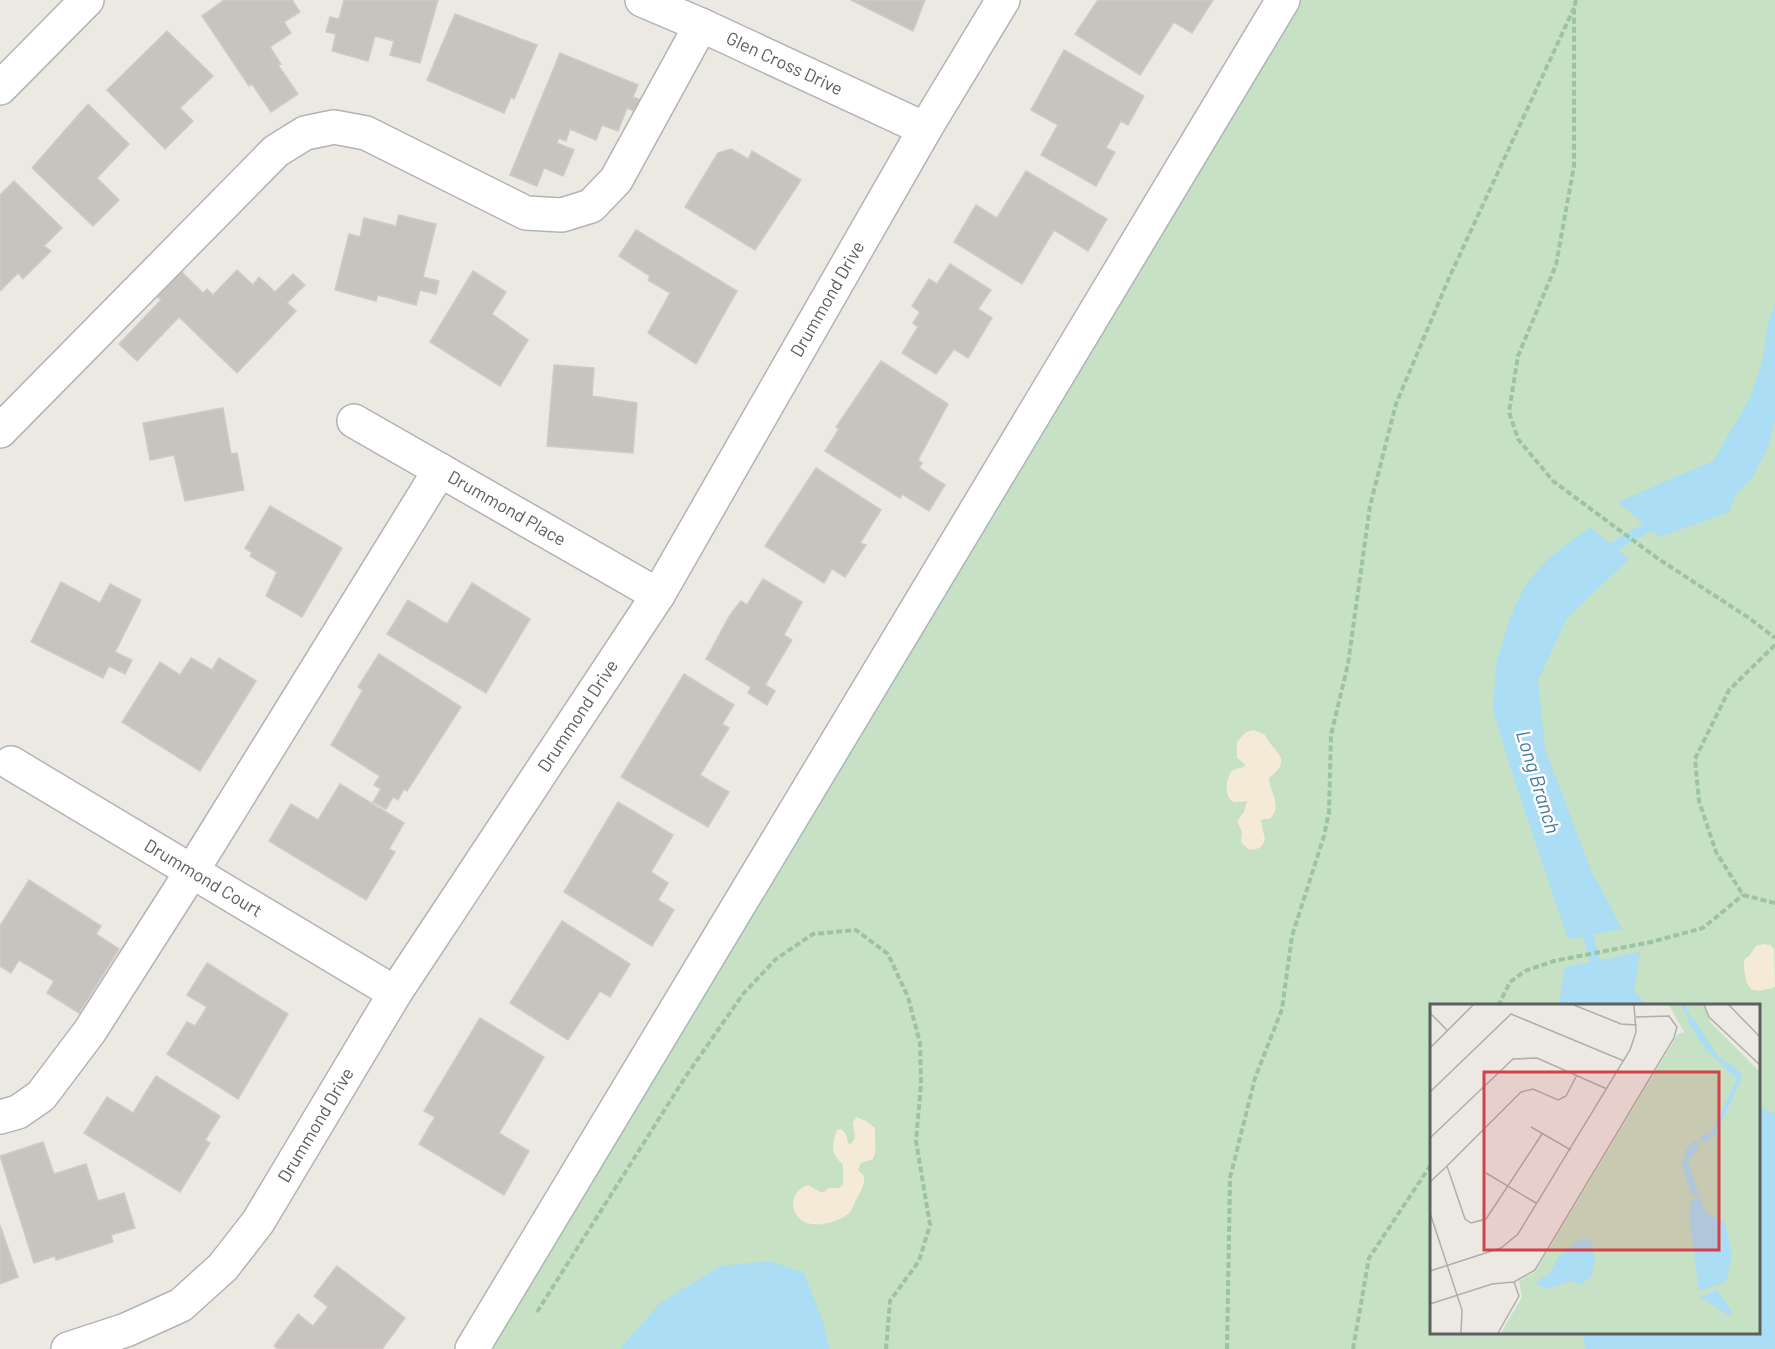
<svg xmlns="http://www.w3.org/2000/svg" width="1775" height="1349" viewBox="0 0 1775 1349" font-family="Barlow,sans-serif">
  <rect width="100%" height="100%" fill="#ece9e3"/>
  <path fill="#c6e1c3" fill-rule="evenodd" d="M1294,0H1775V1349H463ZM1432,1006H1758V1332H1432Z"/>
  <g fill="#f5ead5">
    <path d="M1254,730L1265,735C1275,755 1294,758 1269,778C1270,794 1283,805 1270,819H1263L1261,821L1265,840L1261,847L1254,850L1248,849L1241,842L1242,832L1237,821L1244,812L1247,801C1242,801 1237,804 1232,801C1224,795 1226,780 1231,772C1234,768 1240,768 1244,767L1245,764L1237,758V742L1246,732Z"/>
    <path d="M1763,944L1770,945L1774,949L1775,986L1773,988C1755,992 1748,994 1745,974C1744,968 1743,964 1745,959L1749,956L1756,946Z"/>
    <path d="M856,1117L866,1121L875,1128C874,1138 878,1150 873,1159L861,1163L858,1170L864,1176C865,1186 859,1194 855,1202C853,1207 852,1211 848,1214C837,1223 810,1230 799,1218C788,1206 793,1190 808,1185L820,1192H824L829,1188H839L843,1185V1164C830,1155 832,1143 837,1130L841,1129L846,1134L848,1143L851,1144L855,1138L853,1123Z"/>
  </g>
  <g fill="#abddf4">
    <path d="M1775,304V421L1768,447L1753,476L1735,496L1729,512L1659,537L1618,502L1713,461L1750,398L1763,359L1768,324Z"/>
    <path d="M1590,527L1629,559L1567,618L1538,680L1545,749L1591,870L1622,929L1568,939L1511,770L1493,711L1496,663L1511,616L1525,585L1550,557Z"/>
    <path d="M1640,952L1634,991L1646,1005H1559L1565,967Z"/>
    <path d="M1759,1106L1775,1114V1349H1585L1583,1333L1758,1332Z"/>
    <path d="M770,1261L804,1273L823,1322L829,1349H620L660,1303L721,1266Z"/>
  </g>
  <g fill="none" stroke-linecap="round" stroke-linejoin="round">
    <g stroke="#abddf4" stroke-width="10">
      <path d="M1603,553L1659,520"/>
      <path d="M1584,922L1599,973"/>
    </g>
  </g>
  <g fill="#c7c4c0" stroke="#d0cac2" stroke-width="1.5">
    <path d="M224,0H292L300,12L284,22L291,33L270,47L281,64L278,65L298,94L271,112L252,84L249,86L202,16Z"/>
    <path d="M344,0H438L420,63L390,55L394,41L375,36L368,61L332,51L336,34L326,32L330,17L339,19Z"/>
    <path d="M851,0H925L913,31Z"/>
    <path d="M1098,0H1213L1192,33L1174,22L1140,75L1075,34Z"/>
    <path d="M455,14L537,45L514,99L511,97L504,113L427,80Z"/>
    <path d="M167,31L213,76L180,108L193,121L165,149L107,90Z"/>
    <path d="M1064,50L1144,96L1128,125L1121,121L1106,148L1115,152L1096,186L1041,155L1058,125L1031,110Z"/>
    <path d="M560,53L638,85L633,97L646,102L641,114L627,108L618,131L602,125L596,140L570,129L566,141L559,138L557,143L574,150L563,176L544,168L537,186L510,175Z"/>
    <path d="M88,104L129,144L97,178L119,200L93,226L32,168Z"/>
    <path d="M731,149L748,159L752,151L801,180L755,250L685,207L718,153Z"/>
    <path d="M1026,171L1107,219L1088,251L1054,230L1022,284L954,242L976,205L997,218Z"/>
    <path d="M14,181L62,228L44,246L51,251L23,279L18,273L0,291V195Z"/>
    <path d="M399,215L436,224L423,277L439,281L436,294L420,290L416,305L378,295L376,301L335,290L349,234L360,237L364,218L396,226Z"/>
    <path d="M636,230L737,291L696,364L648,333L670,293L648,280L650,276L619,256Z"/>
    <path d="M950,264L991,290L978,309L992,318L968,358L954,349L936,374L902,353L918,327L913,323L920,312L912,306L929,279L937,284Z"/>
    <path d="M237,270L253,285L259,277L275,292L293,274L305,285L287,303L296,311L237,373L179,317L137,361L119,344L161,300L157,296L181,271L203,293L207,289L213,295Z"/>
    <path d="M473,271L506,292L492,314L528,340L500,386L430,342Z"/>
    <path d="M881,361L948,404L918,460L922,463L919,468L945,485L929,511L902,494L900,498L825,451L839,429L836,427Z"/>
    <path d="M554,365L594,368L592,396L637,403L633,453L547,446Z"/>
    <path d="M223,408L231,454L237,453L244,490L185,501L174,455L150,460L143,423Z"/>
    <path d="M816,468L881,510L860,543L866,545L845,577L832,569L824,583L765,546Z"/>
    <path d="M270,506L342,548L302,617L266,596L277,572L250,556L252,553L245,548Z"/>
    <path d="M763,579L802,602L784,635L792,640L765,685L775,691L767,705L748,693L751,687L706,659L730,615L741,601L747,605Z"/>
    <path d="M61,582L100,603L110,584L141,600L115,652L132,660L125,674L109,666L103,678L31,642Z"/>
    <path d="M472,583L530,619L486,693L387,634L408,600L447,624Z"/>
    <path d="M379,654L461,707L407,791L404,789L398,800L393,797L386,809L373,802L381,789L374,785L380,776L331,745L363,690L358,687Z"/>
    <path d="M191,658L212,670L219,658L256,681L200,771L122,722L160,662L180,675Z"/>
    <path d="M684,674L734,705L722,724L729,728L700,775L729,792L708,827L621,777Z"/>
    <path d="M340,784L404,823L389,849L395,852L366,900L269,841L291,804L318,820Z"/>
    <path d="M618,802L673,835L651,872L668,883L658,900L674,910L652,946L564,892Z"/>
    <path d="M29,880L101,926L96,934L119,949L79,1013L47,993L54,981L19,960L11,973L0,966V926Z"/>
    <path d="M562,921L630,964L610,997L600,991L568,1040L510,1003Z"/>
    <path d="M207,963L288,1014L238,1099L167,1054L187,1022L195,1026L207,1007L187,995Z"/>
    <path d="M480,1018L544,1057L499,1133L529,1151L504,1195L419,1144L435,1117L424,1111Z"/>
    <path d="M156,1076L220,1116L205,1140L210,1143L180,1192L84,1133L107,1097L133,1113Z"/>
    <path d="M43,1142L54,1174L86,1164L98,1201L124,1193L135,1228L111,1235L113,1242L56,1260L55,1256L34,1263L0,1156Z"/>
    <path d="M0,1225L18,1277L0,1284Z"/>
    <path d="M337,1266L405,1318L382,1349H278L274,1346L298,1314L313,1326L328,1307L314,1296Z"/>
  </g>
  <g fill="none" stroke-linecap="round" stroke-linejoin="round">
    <defs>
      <g id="minor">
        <path id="s1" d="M642,0L701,25L925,129"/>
        <path d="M0,88L87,0"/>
        <path id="s2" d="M354,421L658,595"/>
        <path d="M0,431L276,151L305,133L334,127L366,133L526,213L562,215L591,206L616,180L701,25"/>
        <path id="s3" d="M11,763L395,993"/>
        <path d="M0,1117L18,1112L41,1096L90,1031L192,871L440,470"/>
        <path id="s4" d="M68,1349L126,1330L181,1305L223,1267L258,1222L395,993L658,595L925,129L1003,0"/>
        <path d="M472,1349L1283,0"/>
      </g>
    </defs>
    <use href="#minor" stroke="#b0b4b7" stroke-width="36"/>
    <g stroke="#9ec3a4" stroke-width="4" stroke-dasharray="6 3" stroke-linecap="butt">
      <path d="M1576,0L1574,8V166L1556,265L1518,356L1509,412L1518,439L1553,481L1657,558L1749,618L1775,638"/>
      <path d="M1775,645L1729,690L1695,759L1699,801L1716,852L1743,895L1775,903"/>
      <path d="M1498,1006L1510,982L1525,971L1554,961L1651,942L1703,928L1743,895"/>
      <path d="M537,1312L686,1076L743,994L776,959L813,934L856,930L888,954L908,997L920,1043L921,1084L916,1141L930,1225L919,1261L890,1301L886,1349"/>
      <path d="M1227,1349L1230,1178L1255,1078L1282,1009L1292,936L1324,836L1329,812L1331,735L1348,664L1370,506L1396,404L1449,278L1574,8"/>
      <path d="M1353,1349L1369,1258L1432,1163"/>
    </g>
    <use href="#minor" stroke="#fff" stroke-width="33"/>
  </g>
  <g text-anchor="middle" stroke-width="5" stroke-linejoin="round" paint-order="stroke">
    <g font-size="18" fill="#5b5f62" stroke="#fff">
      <text dy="6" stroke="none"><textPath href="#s1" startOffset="156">Glen Cross Drive</textPath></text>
      <text dy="6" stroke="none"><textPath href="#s4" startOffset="1320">Drummond Drive</textPath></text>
      <text dy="6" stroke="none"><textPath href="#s2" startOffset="176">Drummond Place</textPath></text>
      <text dy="6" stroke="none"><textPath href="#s4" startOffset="834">Drummond Drive</textPath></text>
      <text dy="6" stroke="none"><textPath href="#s3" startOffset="224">Drummond Court</textPath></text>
      <text dy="6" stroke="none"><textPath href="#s4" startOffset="348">Drummond Drive</textPath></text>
    </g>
    <g font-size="20" font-style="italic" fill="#477b9c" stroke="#fff">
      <text transform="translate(1538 782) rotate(73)" y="7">Long Branch</text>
    </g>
  </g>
  <g transform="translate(1430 1004)">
    <rect width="330" height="330" fill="#ece9e3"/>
    <path d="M239,1H273L281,19L330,68V329H71L92,293L89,277L106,267L248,30L254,28Z" fill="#c6e1c3"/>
    <path d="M264,15L288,52L306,64L312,73L286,131L274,139L268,134L281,129L307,75L276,46L258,18ZM265,137L270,142L258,158L269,191L262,192L252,162L256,145ZM271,194L275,208L294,218L297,225L302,250L296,278L269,287L259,211L261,196ZM150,235L160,236L163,243L165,256L161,273L150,281L140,277L116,285L108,281L106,278L120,269L129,252ZM287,286L301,306L300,312L270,293Z" fill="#abddf4"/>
    <path fill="none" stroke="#abddf4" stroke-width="3" d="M253,1L262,18"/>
    <path fill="none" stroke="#aeaeab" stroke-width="1.5" d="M144,1L191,20L207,21M274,1L279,13L330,61M299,1L330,33M0,9L17,26M0,44L43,1M0,88L81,10L194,57M101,123L141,146M0,134L83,55L107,54L177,85M17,162L91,88L103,85L128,96L136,92L147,71M56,169L106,199M0,178L17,162L35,215L41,219L56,215L112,130M0,209L32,306L31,329M0,267L71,244L88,230L200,46L206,28L204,1M0,300L62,280L84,278L105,266L244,34L247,23L239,12L206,13M68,329L89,292L84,278"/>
    <path fill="#d34249" fill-opacity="0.15" stroke="#d34249" stroke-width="3" d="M54,68H289V246H54Z"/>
    <rect width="330" height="330" fill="none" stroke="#5b5f62" stroke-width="3"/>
  </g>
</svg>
